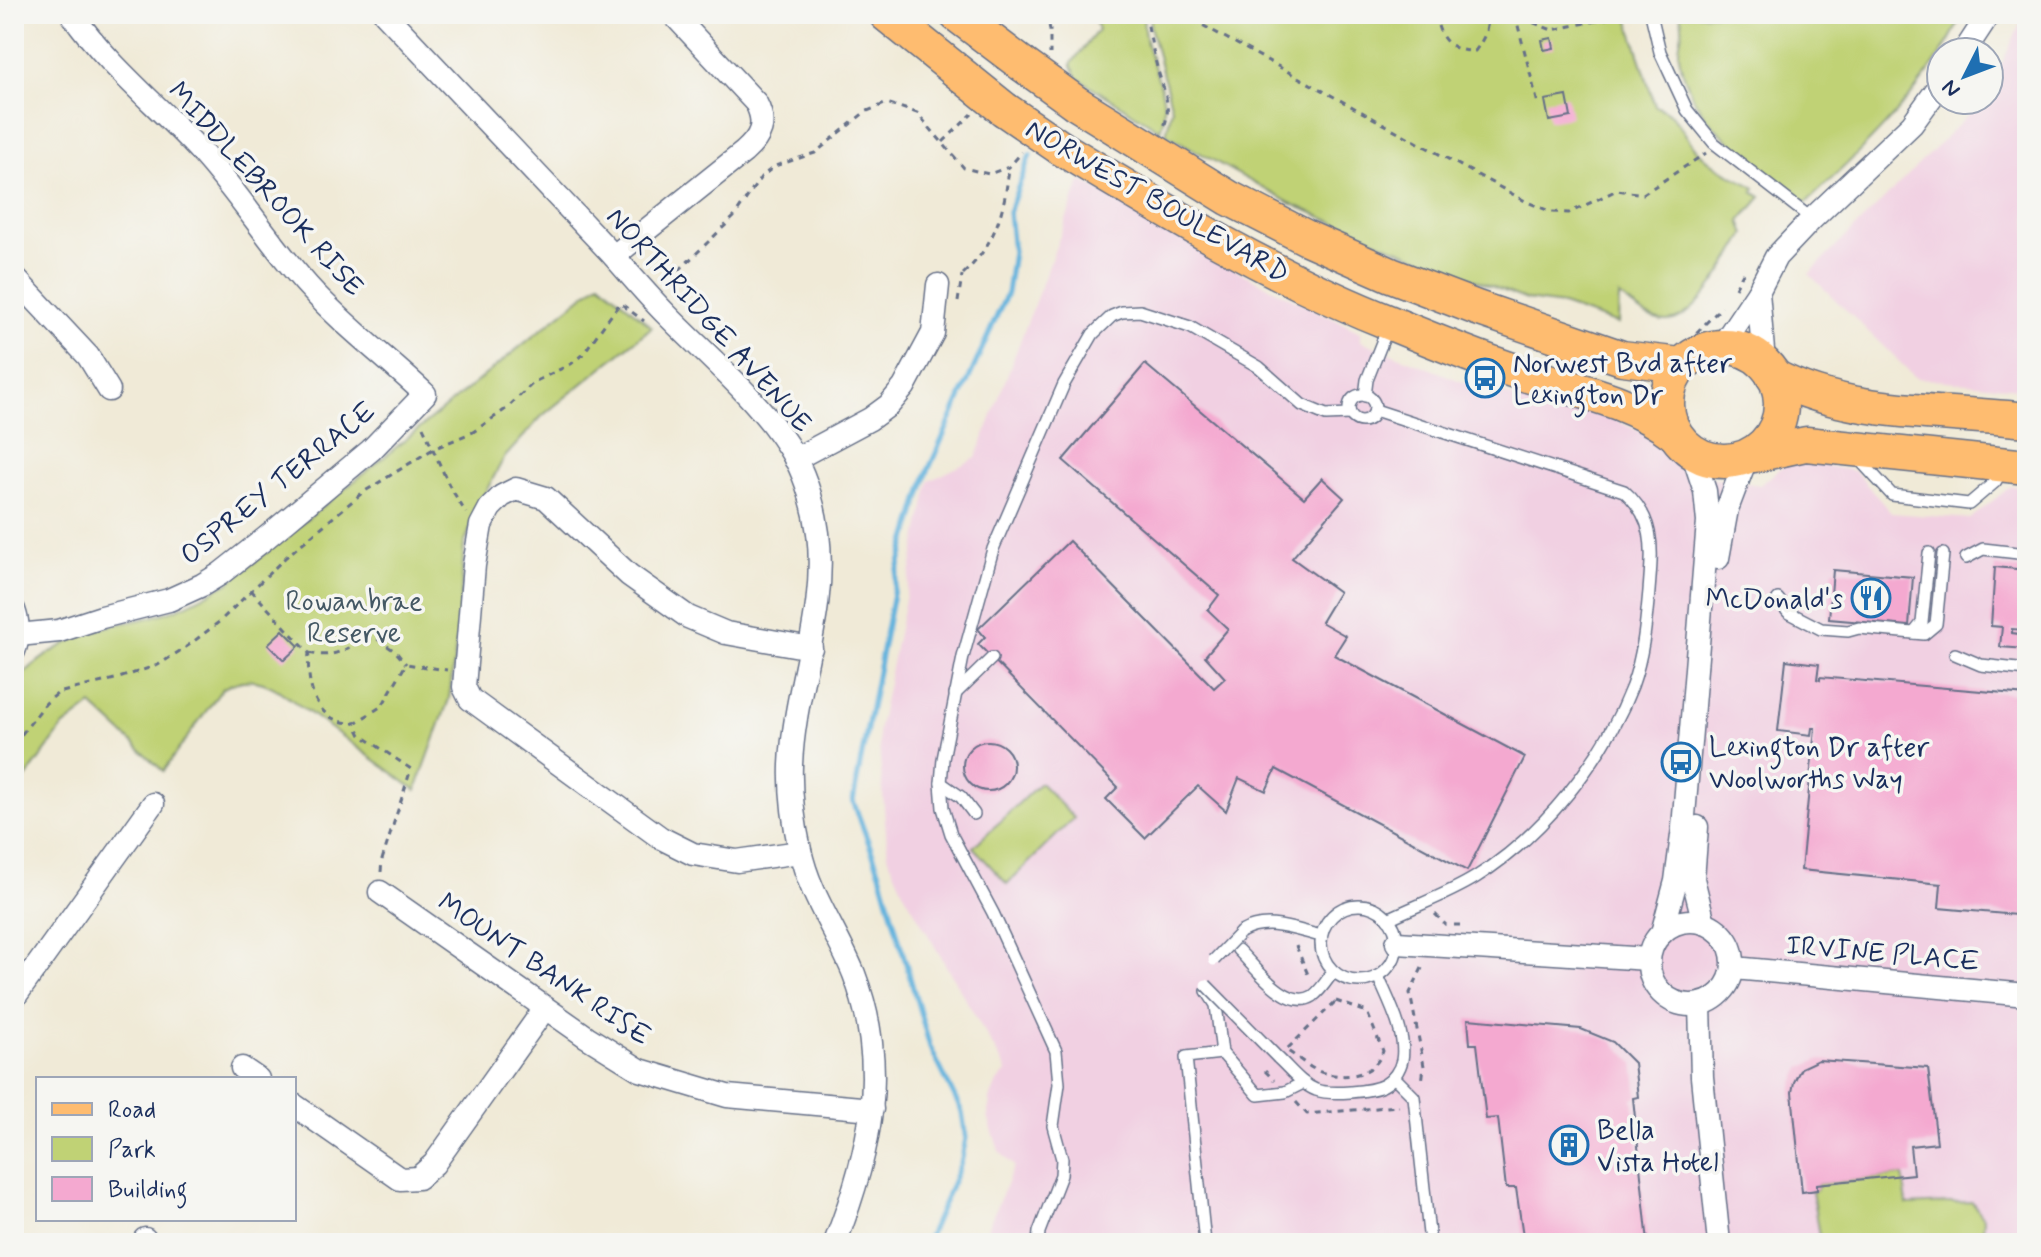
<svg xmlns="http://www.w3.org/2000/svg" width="2041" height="1257" viewBox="0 0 2041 1257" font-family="Mynerve,sans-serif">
  <rect width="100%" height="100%" fill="#f6f6f2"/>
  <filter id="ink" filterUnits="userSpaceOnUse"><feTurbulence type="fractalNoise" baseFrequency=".0125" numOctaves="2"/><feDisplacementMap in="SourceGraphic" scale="16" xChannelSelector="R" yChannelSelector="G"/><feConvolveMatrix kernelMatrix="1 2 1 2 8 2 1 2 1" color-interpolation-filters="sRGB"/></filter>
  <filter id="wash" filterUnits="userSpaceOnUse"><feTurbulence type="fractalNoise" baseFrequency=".006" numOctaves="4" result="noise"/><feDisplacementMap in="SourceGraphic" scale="32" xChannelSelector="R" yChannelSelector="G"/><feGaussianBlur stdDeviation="1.8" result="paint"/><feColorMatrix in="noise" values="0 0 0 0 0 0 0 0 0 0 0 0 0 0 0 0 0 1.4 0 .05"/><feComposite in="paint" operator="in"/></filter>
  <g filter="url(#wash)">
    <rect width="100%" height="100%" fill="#f0ead7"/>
    <g fill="#f1d0e2">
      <path d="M2025,14H2027V389L1916,378L1809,274L1983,100H1989V91Z"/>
      <path d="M1081,180L1245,275L1360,332L1361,341L1478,388L1517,398L1543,399L1612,419L1643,433L1673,460L1684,474L1760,485L1786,464L1809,463L1855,471L1891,513L1970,519L2011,486L2027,487V1243H981L1014,1166L999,1151L988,1117L990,1099L997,1082L1007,1071L904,893L888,857L878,732L929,481L976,458Z"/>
    </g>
    <g fill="#c0d275" stroke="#6e806a" stroke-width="2">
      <path d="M1093,14H1144C1139,54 1176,91 1160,130L1078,78L1071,64L1098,30Z"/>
      <path d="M1151,14H1627L1655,106C1680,115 1681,132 1697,150C1712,167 1736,177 1755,188L1753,192L1761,197L1740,221L1745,234C1731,257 1698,319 1668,321C1650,322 1633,306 1619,296L1618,324L1562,305L1527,300L1374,240L1290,203L1166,134L1172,108L1150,26Z"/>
      <path d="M1680,14H1963C1929,87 1866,147 1806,203C1770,173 1703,131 1688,86C1684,76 1678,60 1679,50C1680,34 1685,31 1680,14Z"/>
      <path d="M600,282L652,327L542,416L504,458L485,493L464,544L459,623L449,699L416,790L278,690C258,678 242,677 222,689L163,771L92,705L63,727L14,794V683C39,657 69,639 103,628C121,622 140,621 158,615C184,608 207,594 231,581Z"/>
      <path d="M1040,783L1074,818L1007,884L973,847Z"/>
      <path d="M1903,1175L1907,1205L1972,1202L1984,1218L1982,1243H1820L1812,1191L1817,1190V1184Z"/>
    </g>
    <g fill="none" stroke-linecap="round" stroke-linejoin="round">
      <path stroke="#63b3dd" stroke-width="5" d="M926,1243L961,1163L966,1138L962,1112L930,1047L880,873L853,801L897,573L927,473L1007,293L1013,252L1009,212L1030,155"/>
    </g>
    <g id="blocks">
      <g fill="#f4a9d0">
        <path d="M1552,38L1554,48L1544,50L1542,40Z"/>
        <path d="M1567,96L1571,117L1549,121L1545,100Z"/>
        <path d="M1145,364L1304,498L1322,478L1344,498L1292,558L1339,592L1321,622L1346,636L1334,655L1525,757L1467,871L1276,769L1266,791L1239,778L1226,811L1198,786L1145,838L1106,799L1118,787L978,644L985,637L978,629L1069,541L1214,688L1225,678L1205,656L1228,629L1208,610L1219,595L1063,460Z"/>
        <path d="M1995,567L2027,570L2024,630L2012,629V633L2027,635V649L2000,647L2002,627L1991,626Z"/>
        <path d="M1833,570L1913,577L1909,626L1829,619Z"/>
        <path d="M283,630L299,646L284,660L268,644Z"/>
        <path d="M1786,660L1819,664L1817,679L1820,680V677L2027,695V916L1939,908L1941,884L1801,870L1815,728H1812L1811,735L1778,731Z"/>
        <circle cx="988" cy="766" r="25"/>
        <path d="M1468,1019L1581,1029L1613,1042L1634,1063L1638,1097L1633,1098L1648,1243H1524L1516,1188H1506L1498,1118L1486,1119L1477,1044H1470Z"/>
        <path d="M1818,1060L1928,1068L1937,1143L1910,1146L1913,1174L1817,1184V1190L1802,1192L1792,1092L1794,1082L1801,1068Z"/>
      </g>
    </g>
  </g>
  <g filter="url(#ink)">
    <use href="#blocks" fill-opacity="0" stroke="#667088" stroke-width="2"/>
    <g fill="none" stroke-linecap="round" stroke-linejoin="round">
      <defs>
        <g id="lane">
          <path d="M1651,14L1660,52L1687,110L1714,143L1812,219"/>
          <circle cx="1362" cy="408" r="13"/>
          <path d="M1365,396L1367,380L1388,327"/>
          <path d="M1375,410L1624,491C1657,520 1652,551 1649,591C1646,624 1643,656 1632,686C1604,759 1542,836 1476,877C1449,894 1417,905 1388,919"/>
          <path d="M1857,457L1892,495L1969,504L1995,482L2003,469"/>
          <path d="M1966,558L1983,549L2027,554"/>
          <path d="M1778,599L1788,612L1821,629L1848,631L1859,628L1924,634L1936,624L1943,554"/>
          <path d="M1914,633L1922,623L1929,553"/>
          <path d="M1955,654L1981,665L2027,670"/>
          <path d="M955,694L992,658"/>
          <path d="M941,783L961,797L974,814"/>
          <circle cx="1359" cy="943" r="38"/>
          <path d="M1241,932C1267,917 1295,930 1321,936"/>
          <path d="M1238,950C1255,966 1287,1012 1313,996C1321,990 1327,980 1333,972"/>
          <path d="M1207,991L1216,1005L1222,1053L1258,1095L1285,1092L1303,1083"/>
          <path d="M1278,1058C1290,1069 1301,1084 1316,1090C1330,1095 1371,1092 1384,1085C1393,1080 1400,1070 1402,1060C1407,1034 1388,1000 1378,976"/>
          <path d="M1394,1077L1414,1097L1430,1243"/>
          <path d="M1038,1243L1039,1232L1061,1175L1062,1159L1053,1126L1059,1084L1056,1051L993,913L951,834L943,808L941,783L943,759L963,657L993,549L1064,384L1093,334L1112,316L1122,312L1140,311L1190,327L1259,367L1302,405L1326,415L1350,414"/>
          <path d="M1205,1243L1186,1057L1222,1053"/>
        </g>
        <g id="street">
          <path d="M385,14C460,93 535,172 610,252C629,273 647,295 667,315C710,359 765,404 795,458C807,480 815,509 818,533C828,612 794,687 791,765C790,793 794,823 800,850C809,894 837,932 854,974C890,1068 870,1153 835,1243"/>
          <path d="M1964,52L1989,14"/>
          <path d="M614,256L744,152C761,137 767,124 756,103L673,14"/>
          <path d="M14,277L88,356L109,390"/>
          <path d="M1758,292L1764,362"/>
          <path d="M1721,347L1758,292L1776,257L1812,219L1912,124L1941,84"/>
          <path d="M795,459L870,419L889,405L904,387L933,333L938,285"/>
          <path d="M1718,558L1727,509L1746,459"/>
          <path d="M14,610C19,624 20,637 14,651"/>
          <path d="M18,635L59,631L102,617L169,600L202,585L220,574L267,537L371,450L425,394C387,358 343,325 308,286C270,244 240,195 201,152C158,105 109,67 72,14"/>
          <path d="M1697,827L1693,879L1704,923"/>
          <path d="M800,852L737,861L693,854L661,838L470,699L464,687L474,565L481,525L490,508L502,496L516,489L546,498L629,575L688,617L726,633L811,648"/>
          <path d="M380,892L587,1037L640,1070L727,1096L872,1109"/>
          <circle cx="1691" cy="963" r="42"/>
          <path d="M1662,933L1676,881L1683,828L1708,522L1705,491L1691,449"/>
          <path d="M1397,943L1648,959"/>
          <path d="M1734,968L2027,995"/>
          <path d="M14,998L153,804"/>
          <path d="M1700,1005L1702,1077L1719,1243"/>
          <path d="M242,1068L258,1079"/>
          <path d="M294,1105L400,1179L418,1178L434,1164L545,1008"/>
          <path d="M145,1239L148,1243"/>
        </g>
        <g id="primary">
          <path d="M886,14L1004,109"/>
          <path d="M956,14L1022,64"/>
          <path d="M1076,103L1229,198L1307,238L1391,275L1477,308L1622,358L1681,365"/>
          <path d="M1061,148C1168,213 1276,278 1393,324C1434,341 1476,358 1518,372C1573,390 1628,398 1675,434"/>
          <circle cx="1724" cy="404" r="57"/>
          <path d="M1773,376C1850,417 1942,410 2027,420"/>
          <path d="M1755,455L1806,444L2027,467"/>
        </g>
      </defs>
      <use href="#lane" stroke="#667088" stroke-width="14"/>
      <use href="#street" stroke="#667088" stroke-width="25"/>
      <use href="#primary" stroke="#667088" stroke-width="37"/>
      <g stroke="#667088" stroke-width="3" stroke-dasharray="6 6" stroke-linecap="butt">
        <path d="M1047,14L1050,30V54"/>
        <path d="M1146,14C1149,33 1153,52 1158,71C1164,91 1172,106 1164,127"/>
        <path d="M1182,14L1527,202L1552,212L1569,213L1617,190L1643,194L1706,153"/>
        <path d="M1436,14C1438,38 1450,52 1475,51C1484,39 1489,29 1487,14"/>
        <path d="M1511,14L1552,30L1630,14"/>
        <path d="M1515,14L1538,104"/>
        <path d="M943,142L972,114"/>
        <path d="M963,274C996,244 1005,209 1009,167"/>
        <path d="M1735,288L1743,273"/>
        <path d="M674,292L673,276L734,217L761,177L775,166L815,153L865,112L887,103L917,113L964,168L989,174L1009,167L1022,152"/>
        <path d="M958,302L962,275"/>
        <path d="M1688,341L1722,307"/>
        <path d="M423,427L449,485L466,513"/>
        <path d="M251,590L309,653C306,685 315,724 355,723"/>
        <path d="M309,653C343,661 350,640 376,638L396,652L406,664"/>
        <path d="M14,744L46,703L58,693L119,678L158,665L189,645L219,622L286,557L362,493L433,449L473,432L506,409L534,382L571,364L583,354L620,303L644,321"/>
        <path d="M381,872L382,860L411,769L361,735L355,723L382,706L406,664L447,670"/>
        <path d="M1435,914L1446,925"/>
        <path d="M1454,925H1464"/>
        <path d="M1296,946L1309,977"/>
        <path d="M1422,968L1410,993L1424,1066L1422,1083"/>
        <path d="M1336,1001L1367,1012L1383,1051C1374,1076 1348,1079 1324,1073C1311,1070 1298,1057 1286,1050Z"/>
        <path d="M1265,1071L1274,1080"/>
        <path d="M1296,1102L1307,1114L1399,1106"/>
      </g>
      <use href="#lane" stroke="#fff" stroke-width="11"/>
      <use href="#street" stroke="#fff" stroke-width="22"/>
      <use href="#primary" stroke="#febc70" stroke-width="34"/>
      <defs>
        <g id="lane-bridge">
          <path d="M1214,960L1241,932"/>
          <path d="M1206,985L1278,1058"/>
        </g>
        <g id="primary-bridge">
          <path d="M1022,64L1076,103"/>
          <path d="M1004,109L1061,148"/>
        </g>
      </defs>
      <use href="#lane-bridge" stroke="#667088" stroke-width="14" stroke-linecap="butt"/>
      <use href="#primary-bridge" stroke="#667088" stroke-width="37" stroke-linecap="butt"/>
      <use href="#lane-bridge" stroke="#fff" stroke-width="11"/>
      <use href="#primary-bridge" stroke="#febc70" stroke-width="34"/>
    </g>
  </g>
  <defs>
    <symbol id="bus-ring" viewBox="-11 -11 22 22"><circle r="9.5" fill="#f6f6f2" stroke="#1f6fb2" stroke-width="1.5"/><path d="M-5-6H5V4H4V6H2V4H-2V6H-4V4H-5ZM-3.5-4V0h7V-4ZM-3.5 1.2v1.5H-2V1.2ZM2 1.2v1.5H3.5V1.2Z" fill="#1f6fb2"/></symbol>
    <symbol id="restaurant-ring" viewBox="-11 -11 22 22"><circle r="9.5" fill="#f6f6f2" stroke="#1f6fb2" stroke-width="1.5"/><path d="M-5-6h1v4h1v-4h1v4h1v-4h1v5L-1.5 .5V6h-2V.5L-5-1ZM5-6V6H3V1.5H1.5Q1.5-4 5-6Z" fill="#1f6fb2"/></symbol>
    <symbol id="building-ring" viewBox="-11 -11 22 22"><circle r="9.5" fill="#f6f6f2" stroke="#1f6fb2" stroke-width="1.5"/><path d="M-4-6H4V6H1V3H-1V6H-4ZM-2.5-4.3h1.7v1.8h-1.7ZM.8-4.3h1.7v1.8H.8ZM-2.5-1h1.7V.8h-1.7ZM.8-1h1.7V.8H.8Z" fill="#1f6fb2"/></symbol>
  </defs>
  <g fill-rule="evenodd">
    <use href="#bus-ring" x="1463" y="356" width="44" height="44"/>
    <use href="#restaurant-ring" x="1849" y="576" width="44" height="44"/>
    <use href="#bus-ring" x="1659" y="740" width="44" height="44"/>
    <use href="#building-ring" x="1547" y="1123" width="44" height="44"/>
  </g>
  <g text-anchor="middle" stroke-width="7" stroke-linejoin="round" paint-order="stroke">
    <g font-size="28" fill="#1b2f5e" stroke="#f6f6f2">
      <text transform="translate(267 188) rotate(48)" y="10">MIDDLEBROOK RISE</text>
      <text transform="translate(1158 200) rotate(30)" y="10">NORWEST BOULEVARD</text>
      <text transform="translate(710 319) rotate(48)" y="10">NORTHRIDGE AVENUE</text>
      <text transform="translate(277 482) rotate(-39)" y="10">OSPREY TERRACE</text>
      <text transform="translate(1883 952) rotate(5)" y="10">IRVINE PLACE</text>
      <text transform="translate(545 968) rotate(34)" y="10">MOUNT BANK RISE</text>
    </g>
    <g font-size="28" fill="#1b2f5e" stroke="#f6f6f2" text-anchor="start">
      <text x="1513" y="372">Norwest Bvd after<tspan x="1513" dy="32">Lexington Dr</tspan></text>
      <text x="1843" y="608" text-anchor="end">McDonald's</text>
      <text x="1709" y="756">Lexington Dr after<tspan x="1709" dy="32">Woolworths Way</tspan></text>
      <text x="1597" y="1139">Bella<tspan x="1597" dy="32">Vista Hotel</tspan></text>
    </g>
    <g font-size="28" fill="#445864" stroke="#f6f6f2">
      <text x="354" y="610">Rowanbrae<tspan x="354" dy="32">Reserve</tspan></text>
    </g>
  </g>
  <rect width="2041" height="1257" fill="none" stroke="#f6f6f2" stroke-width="48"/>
  <rect x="36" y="1077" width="260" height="144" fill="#f6f6f2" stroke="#9ea6b7" stroke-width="2"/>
  <rect x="52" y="1103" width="40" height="12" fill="#febc70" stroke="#9ea6b7" stroke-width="2"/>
  <text x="108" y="1117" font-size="24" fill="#1b2f5e">Road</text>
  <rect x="52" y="1137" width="40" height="24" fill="#c0d275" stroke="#9ea6b7" stroke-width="2"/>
  <text x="108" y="1157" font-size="24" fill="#1b2f5e">Park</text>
  <rect x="52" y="1177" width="40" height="24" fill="#f4a9d0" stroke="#9ea6b7" stroke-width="2"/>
  <text x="108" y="1197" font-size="24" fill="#1b2f5e">Building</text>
  <g transform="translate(1965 76) rotate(228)"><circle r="38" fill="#f6f6f2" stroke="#9ea6b7" stroke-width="2"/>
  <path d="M0-6L14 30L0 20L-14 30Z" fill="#1f6fb2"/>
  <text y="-12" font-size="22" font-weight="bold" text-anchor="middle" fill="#1b2f5e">N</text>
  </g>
</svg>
